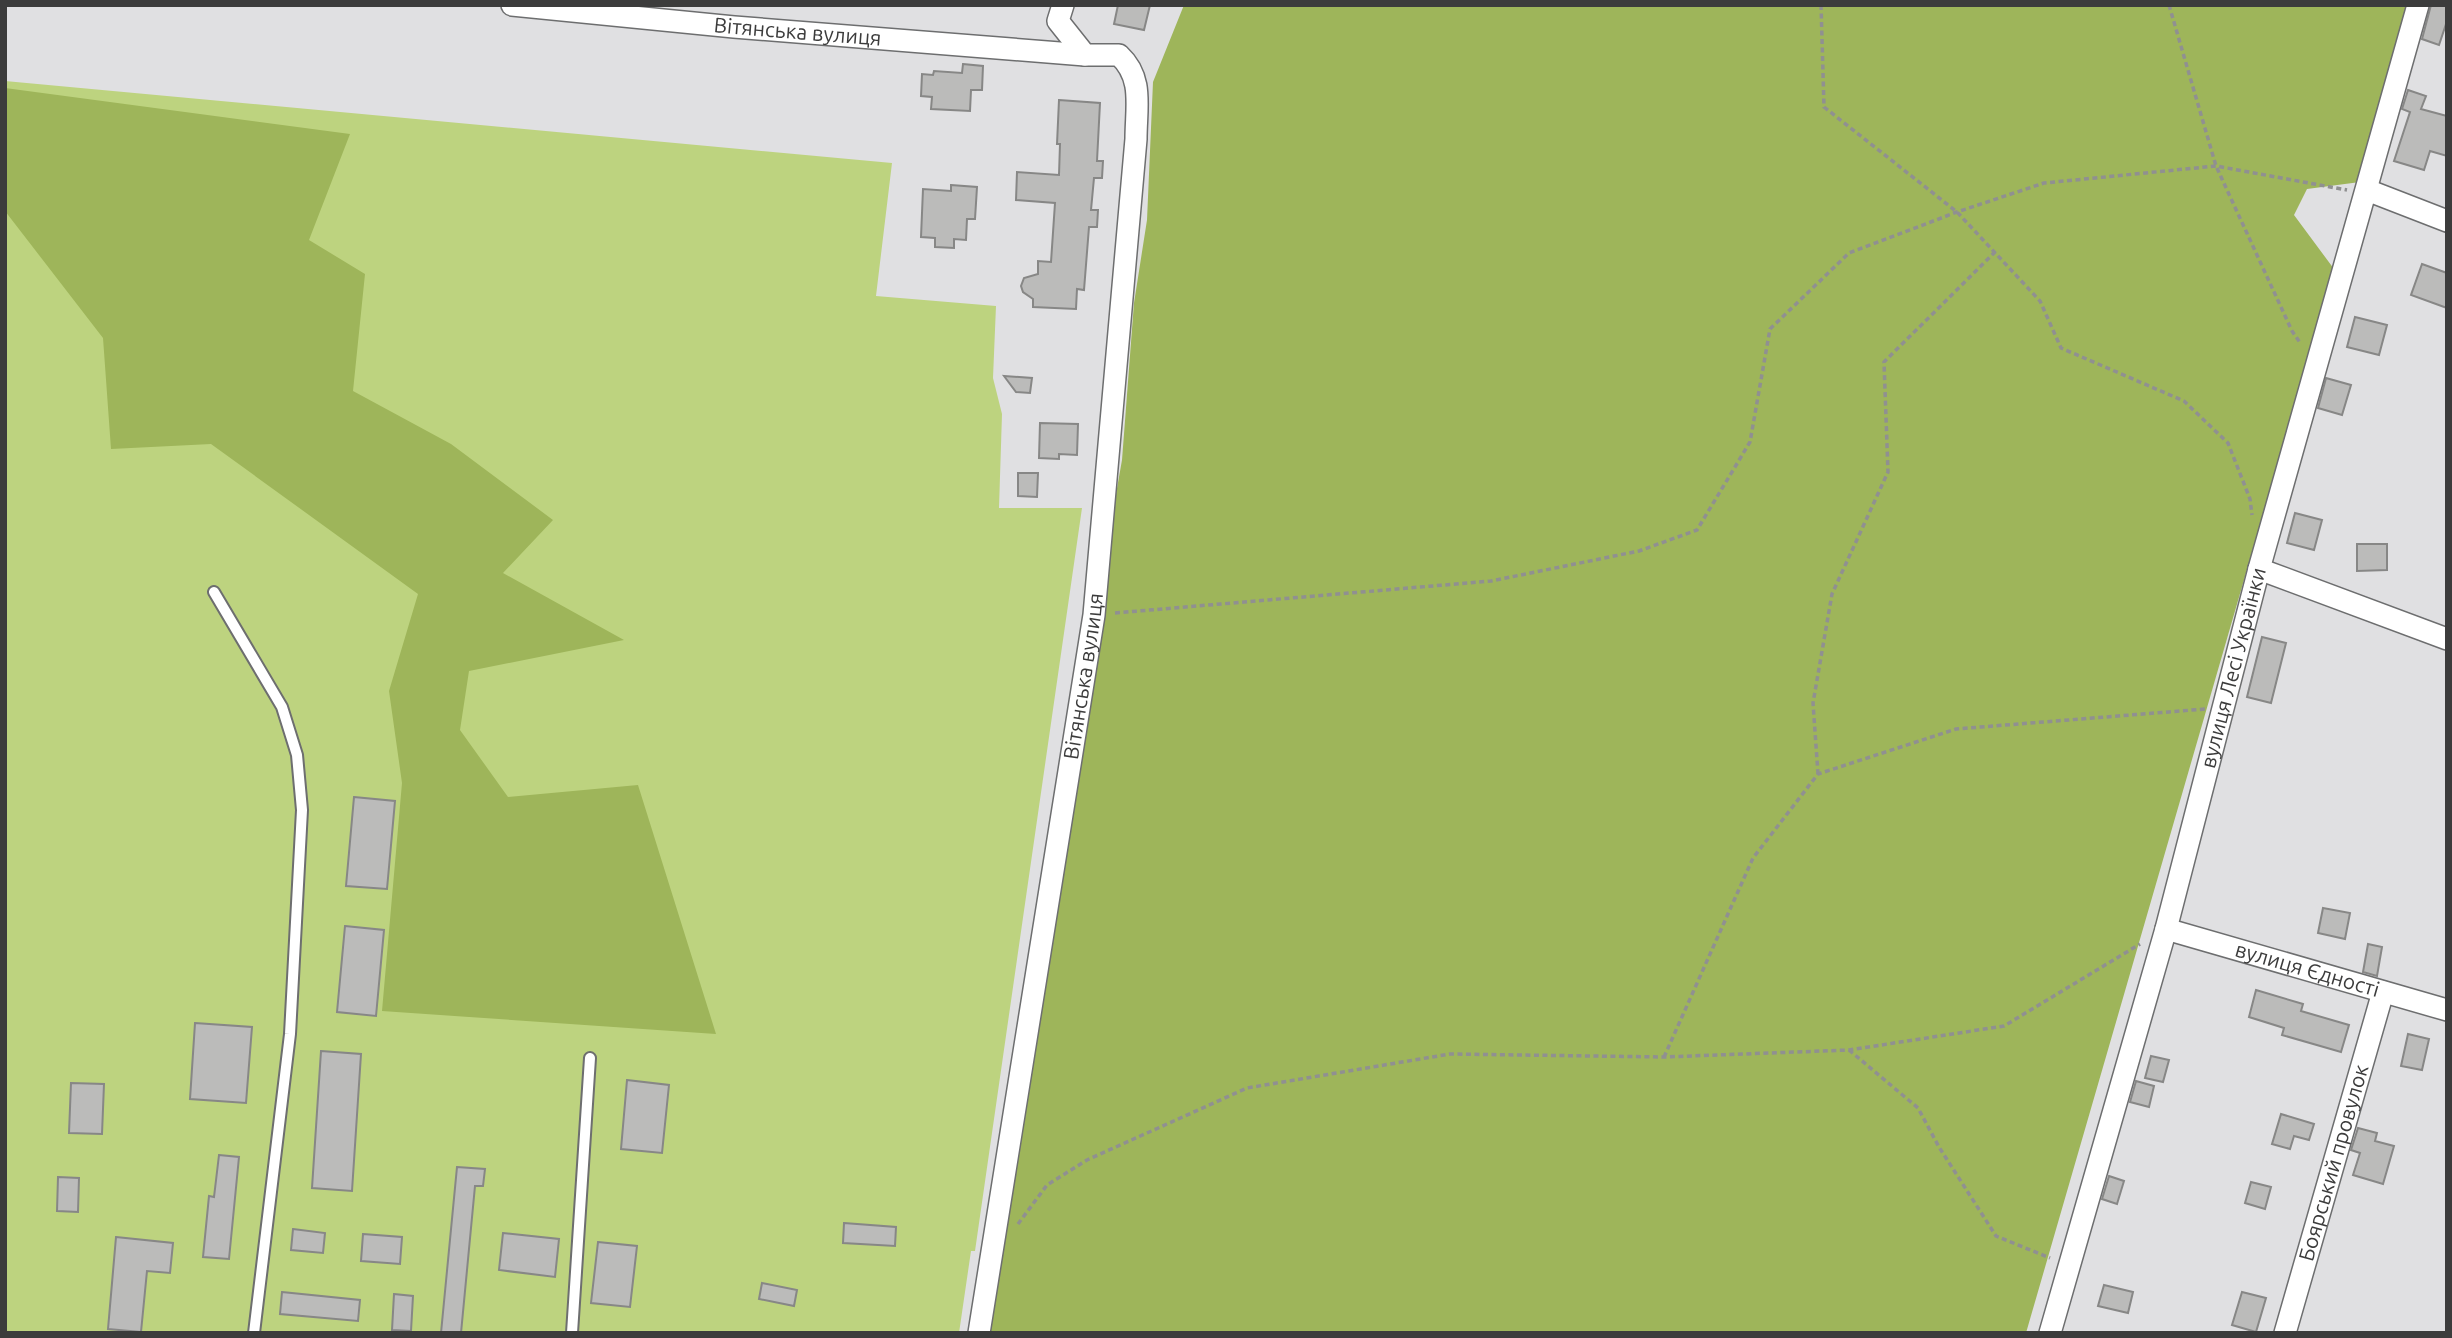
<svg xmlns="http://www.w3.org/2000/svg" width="2452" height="1338" viewBox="0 0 2452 1338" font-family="Ubuntu,sans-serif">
  <rect width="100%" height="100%" fill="#e0e0e2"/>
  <path fill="#bdd37f" d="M5,81L892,163L876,296L996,306L993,378L1002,414L999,508H1082L975,1251H971L959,1333H5Z"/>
  <g fill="#9eb55a">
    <path d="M1184,5H2416L2360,182L2307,189L2294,215L2334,269L2026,1333H974L1026,1004L1122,460L1134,303L1147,220L1153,82Z"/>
    <path d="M5,88L350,134L309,240L365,274L353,391L451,444L553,520L503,573L624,640L469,671L460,730L508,797L638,785L716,1034L382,1011L402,783L389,691L418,594L211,444L111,449L103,338L5,211Z"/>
  </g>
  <g fill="#bbbbba" stroke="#878786" stroke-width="2">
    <path d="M1118,5H1150L1144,30L1114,24Z"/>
    <path d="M2431,5H2447V21L2439,45L2422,39Z"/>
    <path d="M963,64L983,66L982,90H971L970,111L931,109L932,97L921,96L922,74L933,75L934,71L962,73Z"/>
    <path d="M2408,90L2426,96L2421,109L2447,116V156L2430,151L2424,170L2394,161L2410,112L2402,109Z"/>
    <path d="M1059,100L1100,103L1097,161H1103L1102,178H1094L1091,210H1098L1097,227H1089L1084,290L1077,289L1076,309L1033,307V299L1023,292L1021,286L1024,278L1038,274V261L1051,262L1055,203L1016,200L1017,172L1059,175L1060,144H1057Z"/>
    <path d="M951,185L977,187L975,219H967L966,240L954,239V248L935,247V238L921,237L923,189L951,191Z"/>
    <path d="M2422,264L2447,273V308L2411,295Z"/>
    <path d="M2355,317L2387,325L2379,355L2347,347Z"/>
    <path d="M1004,376L1032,378L1030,393L1016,392Z"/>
    <path d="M2326,378L2351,385L2342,415L2318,408Z"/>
    <path d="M1040,423L1078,424L1077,455L1059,454V459L1039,458Z"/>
    <path d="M1018,473H1038L1037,497L1018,496Z"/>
    <path d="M2295,513L2322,520L2314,550L2287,543Z"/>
    <path d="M2357,544H2387V570L2357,571Z"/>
    <path d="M2262,637L2286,643L2271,703L2247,697Z"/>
    <path d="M354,797L395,801L387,889L346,886Z"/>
    <path d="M2323,908L2350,913L2345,939L2318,933Z"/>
    <path d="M345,926L384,930L376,1016L337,1012Z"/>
    <path d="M2368,944L2382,947L2377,976L2363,972Z"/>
    <path d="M2256,990L2303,1004L2301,1011L2349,1025L2341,1052L2282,1035L2284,1028L2249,1017Z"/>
    <path d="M195,1023L252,1027L246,1103L190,1099Z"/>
    <path d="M2408,1034L2429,1039L2422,1070L2401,1066Z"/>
    <path d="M321,1051L361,1054L352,1191L312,1188Z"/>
    <path d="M2151,1056L2169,1060L2163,1082L2145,1078Z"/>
    <path d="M627,1080L669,1085L662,1153L621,1149Z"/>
    <path d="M2136,1081L2154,1086L2149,1107L2130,1102Z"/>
    <path d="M71,1083L104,1084L102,1134L69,1133Z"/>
    <path d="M2281,1114L2314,1124L2309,1140L2294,1136L2290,1149L2272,1144Z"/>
    <path d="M2358,1128L2377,1133L2375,1141L2394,1146L2383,1184L2353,1175L2360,1153L2351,1150Z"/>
    <path d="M219,1155L239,1157L229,1259L203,1257L209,1196L214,1197Z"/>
    <path d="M457,1167L485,1169L483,1186H475L461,1333H441Z"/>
    <path d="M2109,1176L2124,1181L2117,1204L2102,1199Z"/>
    <path d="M58,1177L79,1178L78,1212L57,1211Z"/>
    <path d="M2251,1182L2271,1187L2265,1209L2245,1203Z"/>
    <path d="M844,1223L896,1227L895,1246L843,1243Z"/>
    <path d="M293,1229L325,1233L323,1253L291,1250Z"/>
    <path d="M503,1233L559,1239L555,1277L499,1270Z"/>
    <path d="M363,1234L402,1237L400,1264L361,1261Z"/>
    <path d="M116,1237L173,1243L170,1273L147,1271L141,1332L108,1329Z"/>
    <path d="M598,1242L637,1246L630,1307L591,1303Z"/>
    <path d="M762,1283L797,1290L794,1306L759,1299Z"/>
    <path d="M2104,1285L2133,1292L2128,1313L2098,1306Z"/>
    <path d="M282,1292L360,1300L358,1321L280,1314Z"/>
    <path d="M2242,1292L2266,1298L2256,1332L2232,1325Z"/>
    <path d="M394,1294L413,1296L411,1331L392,1330Z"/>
  </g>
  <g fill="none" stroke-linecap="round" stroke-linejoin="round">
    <defs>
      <g id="service">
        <path d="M214,592L282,707L297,755L302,810L290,1034L254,1333"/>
        <path d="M572,1333L590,1058"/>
      </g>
      <g id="minor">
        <path id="s1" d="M512,5L734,27L1085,55"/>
        <path d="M2367,190L2447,221"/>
        <path d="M2259,569L2447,639"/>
        <path id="s2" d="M2166,929L2447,1010"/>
        <path id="s3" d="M979,1333L1094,615L1136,139C1136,107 1144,78 1119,55H1085L1058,21L1063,5"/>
        <path id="s4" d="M2050,1333L2166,929L2259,569L2418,5"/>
        <path id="s5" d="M2285,1333L2383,992"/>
      </g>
    </defs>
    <use href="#service" stroke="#6d6e6f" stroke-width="14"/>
    <use href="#minor" stroke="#6d6e6f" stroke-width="24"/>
    <g stroke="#909091" stroke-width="3.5" stroke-dasharray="5 3.5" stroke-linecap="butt">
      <path d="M1821,5L1824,107L1957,212L2040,301L2061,348L2184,401L2228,443L2250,499L2252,515"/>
      <path d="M2169,5L2216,166L2292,331L2301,344"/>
      <path d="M1115,613L1491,581L1639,551L1697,530L1750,442L1770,329L1849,253L1957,212L2044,183L2216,166L2347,190"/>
      <path d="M1818,774L1813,703L1832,594L1888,472L1884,362L1995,252"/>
      <path d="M1849,1050L1918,1108L1939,1147L1996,1236L2050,1258"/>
      <path d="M1664,1057L1753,858L1818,774L1956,729L2205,709"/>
      <path d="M1018,1224L1047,1185L1087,1160L1247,1088L1450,1054L1664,1057L1849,1050L2004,1026L2140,944"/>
    </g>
    <use href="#service" stroke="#fff" stroke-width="10"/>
    <use href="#minor" stroke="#fff" stroke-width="21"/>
  </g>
  <g text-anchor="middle" stroke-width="5" stroke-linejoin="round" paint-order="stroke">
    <g font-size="21" fill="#3c3c3c" stroke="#fff">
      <text dy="7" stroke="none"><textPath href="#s1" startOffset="287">Вітянська вулиця</textPath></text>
      <text dy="7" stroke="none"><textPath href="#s4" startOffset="690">вулиця Лесі Українки</textPath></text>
      <text dy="7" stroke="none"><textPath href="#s3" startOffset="665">Вітянська вулиця</textPath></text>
      <text dy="7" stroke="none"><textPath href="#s2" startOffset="147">вулиця Єдності</textPath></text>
      <text dy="7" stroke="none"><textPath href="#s5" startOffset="177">Боярський провулок</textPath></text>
    </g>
  </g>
  <rect width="2452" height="1338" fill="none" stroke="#3c3c3c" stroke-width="14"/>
</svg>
